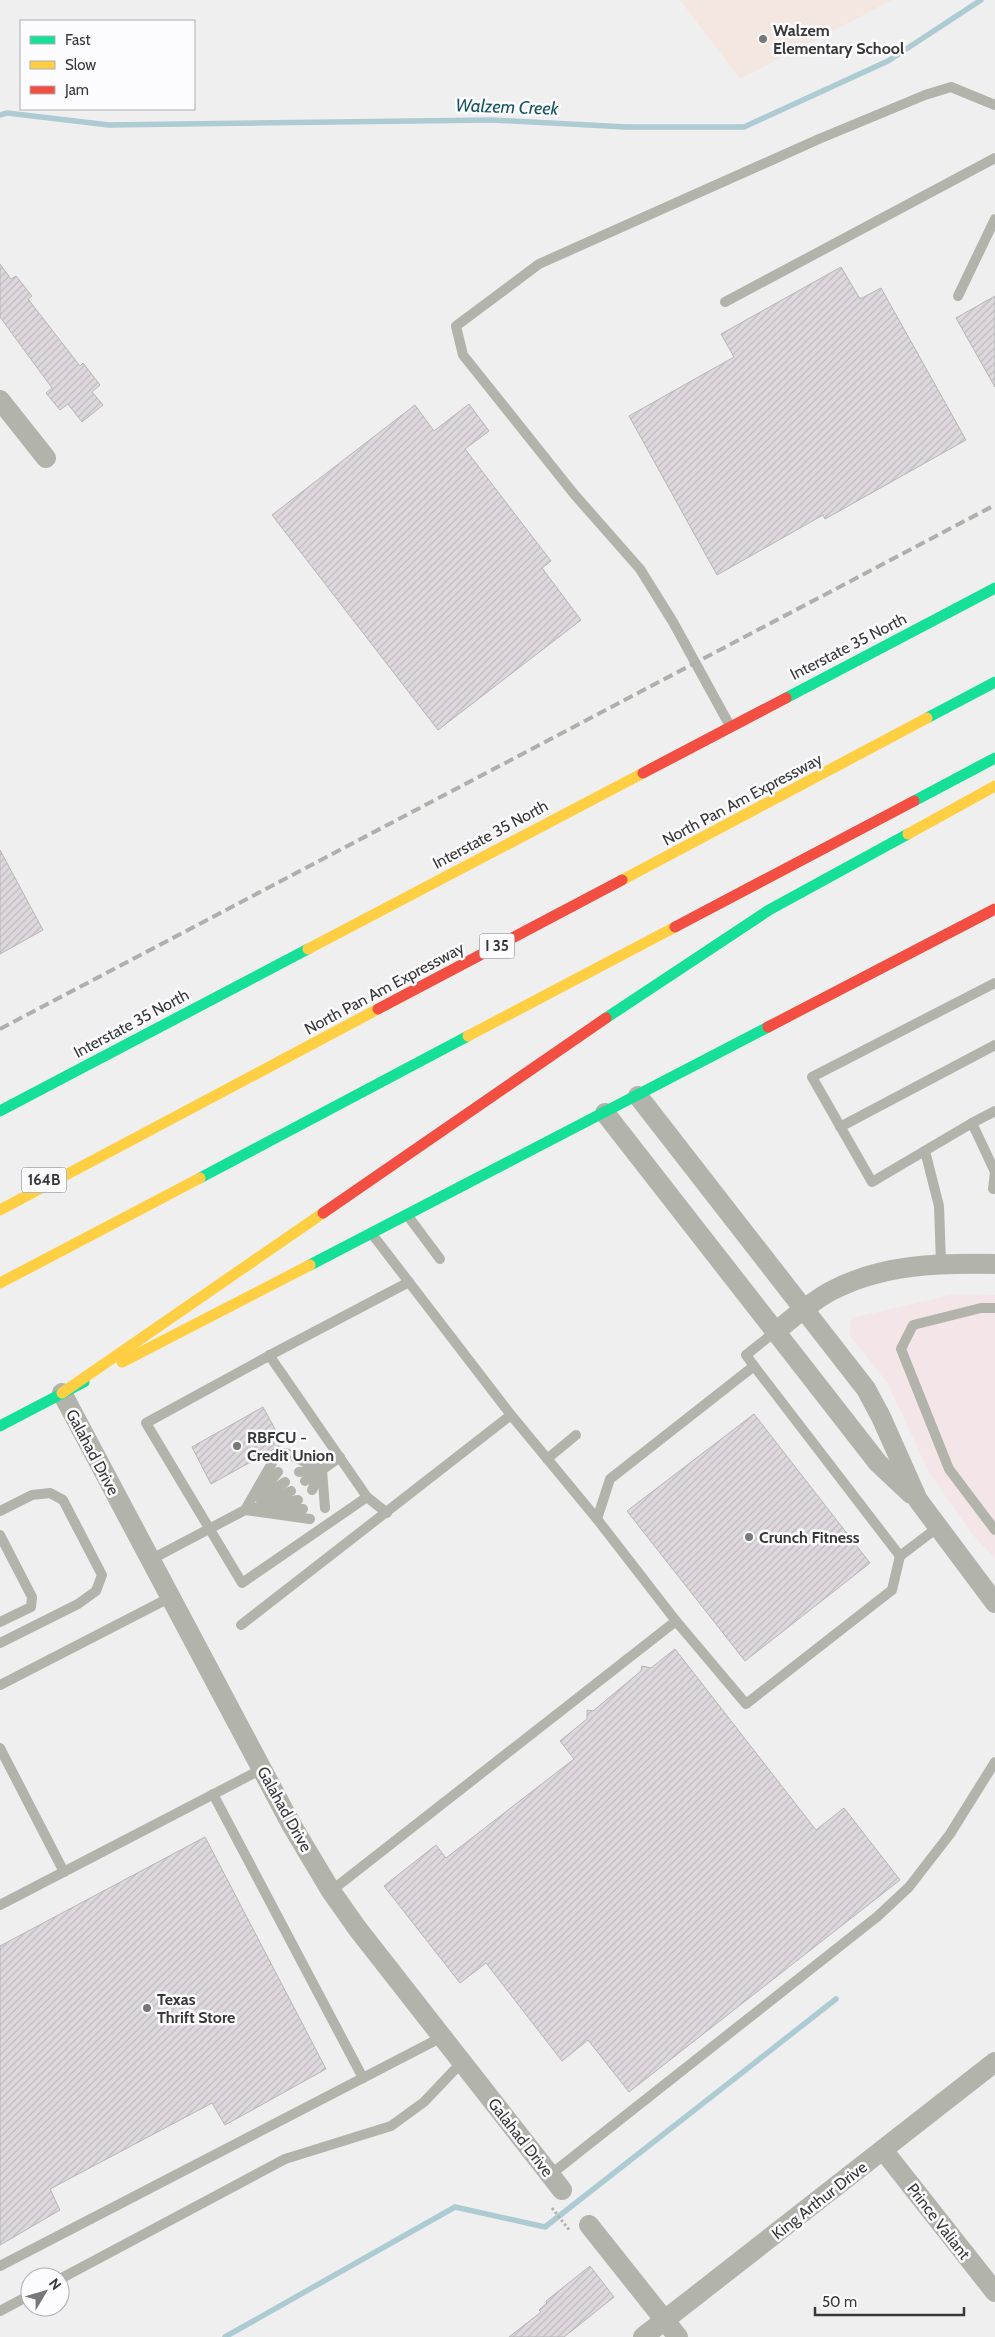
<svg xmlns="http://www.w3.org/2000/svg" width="995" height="2337" viewBox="0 0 995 2337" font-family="Cabin,sans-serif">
  <defs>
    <pattern id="building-hatch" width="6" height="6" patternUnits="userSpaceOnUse" patternTransform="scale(1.25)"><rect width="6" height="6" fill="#ded8de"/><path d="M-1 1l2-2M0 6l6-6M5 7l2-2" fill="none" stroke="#bfbabf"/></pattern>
  </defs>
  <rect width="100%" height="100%" fill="#efeff0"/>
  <path fill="#f4e5e8" d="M955,1294L995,1295V1558L973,1535L929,1472L887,1382L850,1336L851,1318Z"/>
  <path fill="#f3e7e0" d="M680,0H892L740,79Z"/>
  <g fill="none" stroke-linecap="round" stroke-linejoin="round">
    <g stroke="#adcbd2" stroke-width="5.5">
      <path d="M0,115L7,113L109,125L492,120L626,127H744L888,61L981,0"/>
      <path d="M225,2337L455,2207L545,2227L836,1999"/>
    </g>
  </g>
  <g fill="url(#building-hatch)" stroke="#b6b6b6">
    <path d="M0,264L11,279L16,276L32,296L28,299L80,366L83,363L100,385L92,392L103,405L82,422L68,404L60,410L46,393L52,388L0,317Z"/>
    <path d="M841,267L860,299L881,288L966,440L825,519L823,515L717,575L629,416L734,357L721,334Z"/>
    <path d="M995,296V387L956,318Z"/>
    <path d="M469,404L489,431L465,449L551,561L542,568L581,620L438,730L272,515L415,405L434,431Z"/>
    <path d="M0,850L43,930L0,954Z"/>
    <path d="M263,1407L283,1444L211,1484L192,1447Z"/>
    <path d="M754,1414L870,1563L745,1661L627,1511Z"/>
    <path d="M675,1649L816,1830L844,1808L900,1880L629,2092L588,2040L562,2061L486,1963L460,1983L384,1886L436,1845L446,1858L574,1759L560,1741L587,1719V1710L593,1711L641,1671L642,1666L651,1668Z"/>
    <path d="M205,1837L326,2069L225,2125L212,2103L50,2189L60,2210L0,2245V1946Z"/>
    <path d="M590,2266L614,2297L564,2337H509L541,2312L539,2310L547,2303L546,2301Z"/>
  </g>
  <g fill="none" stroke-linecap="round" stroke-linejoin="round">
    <path stroke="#b2b3ae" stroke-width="3" stroke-dasharray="2.5 2.5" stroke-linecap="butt" d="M552,2208L570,2231"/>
    <g stroke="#b2b3aa" stroke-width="10">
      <path d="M958,296L995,219"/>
      <path d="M725,302L995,158"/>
      <path d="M730,726L673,622L640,569L574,494L463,355L456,326L539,264L819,139L925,95L951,87L995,105"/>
      <path d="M995,983L812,1077L872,1182L972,1123L995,1172L993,1189H995"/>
      <path d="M972,1123L995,1111"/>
      <path d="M840,1127L995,1045"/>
      <path d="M925,1151L939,1206L941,1263"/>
      <path d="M408,1216L440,1259"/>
      <path d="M995,1308H981L913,1325L901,1349L949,1469L995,1530"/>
      <path d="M269,1355L367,1497"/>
      <path d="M754,1366L900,1556L937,1528"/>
      <path d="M286,1453L322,1470L340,1457"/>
      <path d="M547,1459L576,1435"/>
      <path d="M322,1470L325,1508"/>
      <path d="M299,1472L321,1470"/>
      <path d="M305,1481L320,1472"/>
      <path d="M312,1490L322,1470"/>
      <path d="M261,1492L278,1472"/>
      <path d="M260,1499L285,1482"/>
      <path d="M265,1502L291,1491"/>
      <path d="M254,1508L298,1500"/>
      <path d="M281,1509H303"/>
      <path d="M245,1510L310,1519"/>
      <path d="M0,1511L32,1495L50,1493L63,1500L102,1575L96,1591L78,1604L0,1643"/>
      <path d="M387,1513L367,1497L242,1583L146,1423L274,1353L409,1282"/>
      <path d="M597,1519L610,1479L754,1366L746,1355L776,1331"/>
      <path d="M0,1535L32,1597L31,1607L0,1622"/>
      <path d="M150,1560L245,1510L272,1463"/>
      <path d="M676,1621L746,1704L892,1590L900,1556"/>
      <path d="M241,1625L511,1415"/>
      <path d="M0,1685L171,1597"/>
      <path d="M0,1748L64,1872"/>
      <path d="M213,1794L363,2078"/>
      <path d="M331,1891L676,1621L597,1519L511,1415L372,1234"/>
      <path d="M0,1905L262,1769"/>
      <path d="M550,2175L878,1916L909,1887L950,1834L995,1762"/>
      <path d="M0,2266L442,2037"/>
      <path d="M60,2279L285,2159L391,2126L424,2102L462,2062"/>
      <path d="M0,2311L30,2295"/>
    </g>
    <g stroke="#b2b3aa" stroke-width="20">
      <path d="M0,400L46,458"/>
      <path d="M638,1096L866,1389L881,1417L918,1500L995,1603"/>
      <path d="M605,1113L878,1463L911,1494"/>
      <path d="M776,1331C793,1318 812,1301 831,1291C882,1264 939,1263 995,1264"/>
      <path d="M62,1393L291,1824L331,1891L357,1928L562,2190"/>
      <path d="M883,2150L995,2292"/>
      <path d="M589,2225L678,2337"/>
      <path d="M643,2337L995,2062"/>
    </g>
    <g stroke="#16e098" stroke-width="11">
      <path d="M786,698L995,588"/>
      <path d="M927,718L995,682"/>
      <path d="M914,801L995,758"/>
      <path d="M606,1018L769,910L908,834"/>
      <path d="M0,1111L308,949"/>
      <path d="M200,1178L468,1036"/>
      <path d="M310,1265L768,1027"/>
      <path d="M0,1426L84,1382"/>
    </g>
    <g stroke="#ffcf43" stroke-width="11">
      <path d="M908,834L995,786"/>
      <path d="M622,880L927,718"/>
      <path d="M308,949L643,773"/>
      <path d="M468,1036L675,927"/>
      <path d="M0,1210L378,1009"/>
      <path d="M0,1283L200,1178"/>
      <path d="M122,1362L310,1265"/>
      <path d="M62,1393L323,1213"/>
    </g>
    <g stroke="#f24e42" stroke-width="11">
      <path d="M643,773L786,698"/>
      <path d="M675,927L914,801"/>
      <path d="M378,1009L622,880"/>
      <path d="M768,1027L995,909"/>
      <path d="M323,1213L606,1018"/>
    </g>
    <path stroke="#afafac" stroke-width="4" stroke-dasharray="10 5" stroke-linecap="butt" d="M0,1029L995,505"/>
  </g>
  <g fill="#787879" stroke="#fcfcfe" stroke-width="2">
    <circle cx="763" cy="39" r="5"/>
    <circle cx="237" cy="1446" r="5"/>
    <circle cx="749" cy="1537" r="5"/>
    <circle cx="147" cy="2008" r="5"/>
  </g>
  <g text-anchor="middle" stroke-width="5" stroke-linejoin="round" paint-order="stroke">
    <g fill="#fcfcfe" stroke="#737374" stroke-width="1">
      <rect x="479.5" y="933.5" width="35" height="25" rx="4"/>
      <rect x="21.5" y="1167.5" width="45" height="25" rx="4"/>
    </g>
    <g font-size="15" font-weight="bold" fill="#383839">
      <text x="497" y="951">I 35</text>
      <text x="44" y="1185">164B</text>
    </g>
    <g font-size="16" font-weight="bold" fill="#383839" stroke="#fcfcfe" text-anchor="start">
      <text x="773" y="36">Walzem<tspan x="773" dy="18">Elementary School</tspan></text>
      <text x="247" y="1443">RBFCU -<tspan x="247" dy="18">Credit Union</tspan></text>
      <text x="759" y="1543">Crunch Fitness</text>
      <text x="157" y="2005">Texas<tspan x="157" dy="18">Thrift Store</tspan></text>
    </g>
    <g font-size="16" fill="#383839" stroke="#fcfcfe">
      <text transform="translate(848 646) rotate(-27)" y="6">Interstate 35 North</text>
      <text transform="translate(742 799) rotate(-28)" y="6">North Pan Am Expressway</text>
      <text transform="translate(490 834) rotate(-28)" y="6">Interstate 35 North</text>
      <text transform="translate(384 988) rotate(-28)" y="6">North Pan Am Expressway</text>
      <text transform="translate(131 1023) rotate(-28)" y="6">Interstate 35 North</text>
      <text transform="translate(93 1452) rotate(62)" y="6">Galahad Drive</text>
      <text transform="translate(285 1809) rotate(61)" y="6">Galahad Drive</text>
      <text transform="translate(521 2137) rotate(52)" y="6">Galahad Drive</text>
      <text transform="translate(819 2200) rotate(-38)" y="6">King Arthur Drive</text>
      <text transform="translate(939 2221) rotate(52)" y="6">Prince Valiant</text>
    </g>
    <g font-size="18" font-style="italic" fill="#17545e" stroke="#fcfcfe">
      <text transform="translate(507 107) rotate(2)" y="6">Walzem Creek</text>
    </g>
  </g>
  <rect x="20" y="20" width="175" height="90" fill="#fcfcfe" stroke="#aeaeaf"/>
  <rect x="30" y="36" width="25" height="8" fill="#16e098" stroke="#aeaeaf"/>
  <text x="65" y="45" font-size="15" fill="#383839">Fast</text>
  <rect x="30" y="61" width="25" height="8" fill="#ffcf43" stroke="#aeaeaf"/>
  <text x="65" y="70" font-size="15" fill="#383839">Slow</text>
  <rect x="30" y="86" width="25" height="8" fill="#f24e42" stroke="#aeaeaf"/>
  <text x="65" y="95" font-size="15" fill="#383839">Jam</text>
  <g transform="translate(45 2292) rotate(52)"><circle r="24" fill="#fcfcfe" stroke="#aeaeaf"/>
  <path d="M0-4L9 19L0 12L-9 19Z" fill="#787879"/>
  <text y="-8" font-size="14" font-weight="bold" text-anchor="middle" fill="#383839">N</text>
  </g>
  <path d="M815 2307v8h149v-8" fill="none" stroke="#383839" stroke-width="2.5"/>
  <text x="822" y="2307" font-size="15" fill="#383839" stroke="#fcfcfe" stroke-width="4" paint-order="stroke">50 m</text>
</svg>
